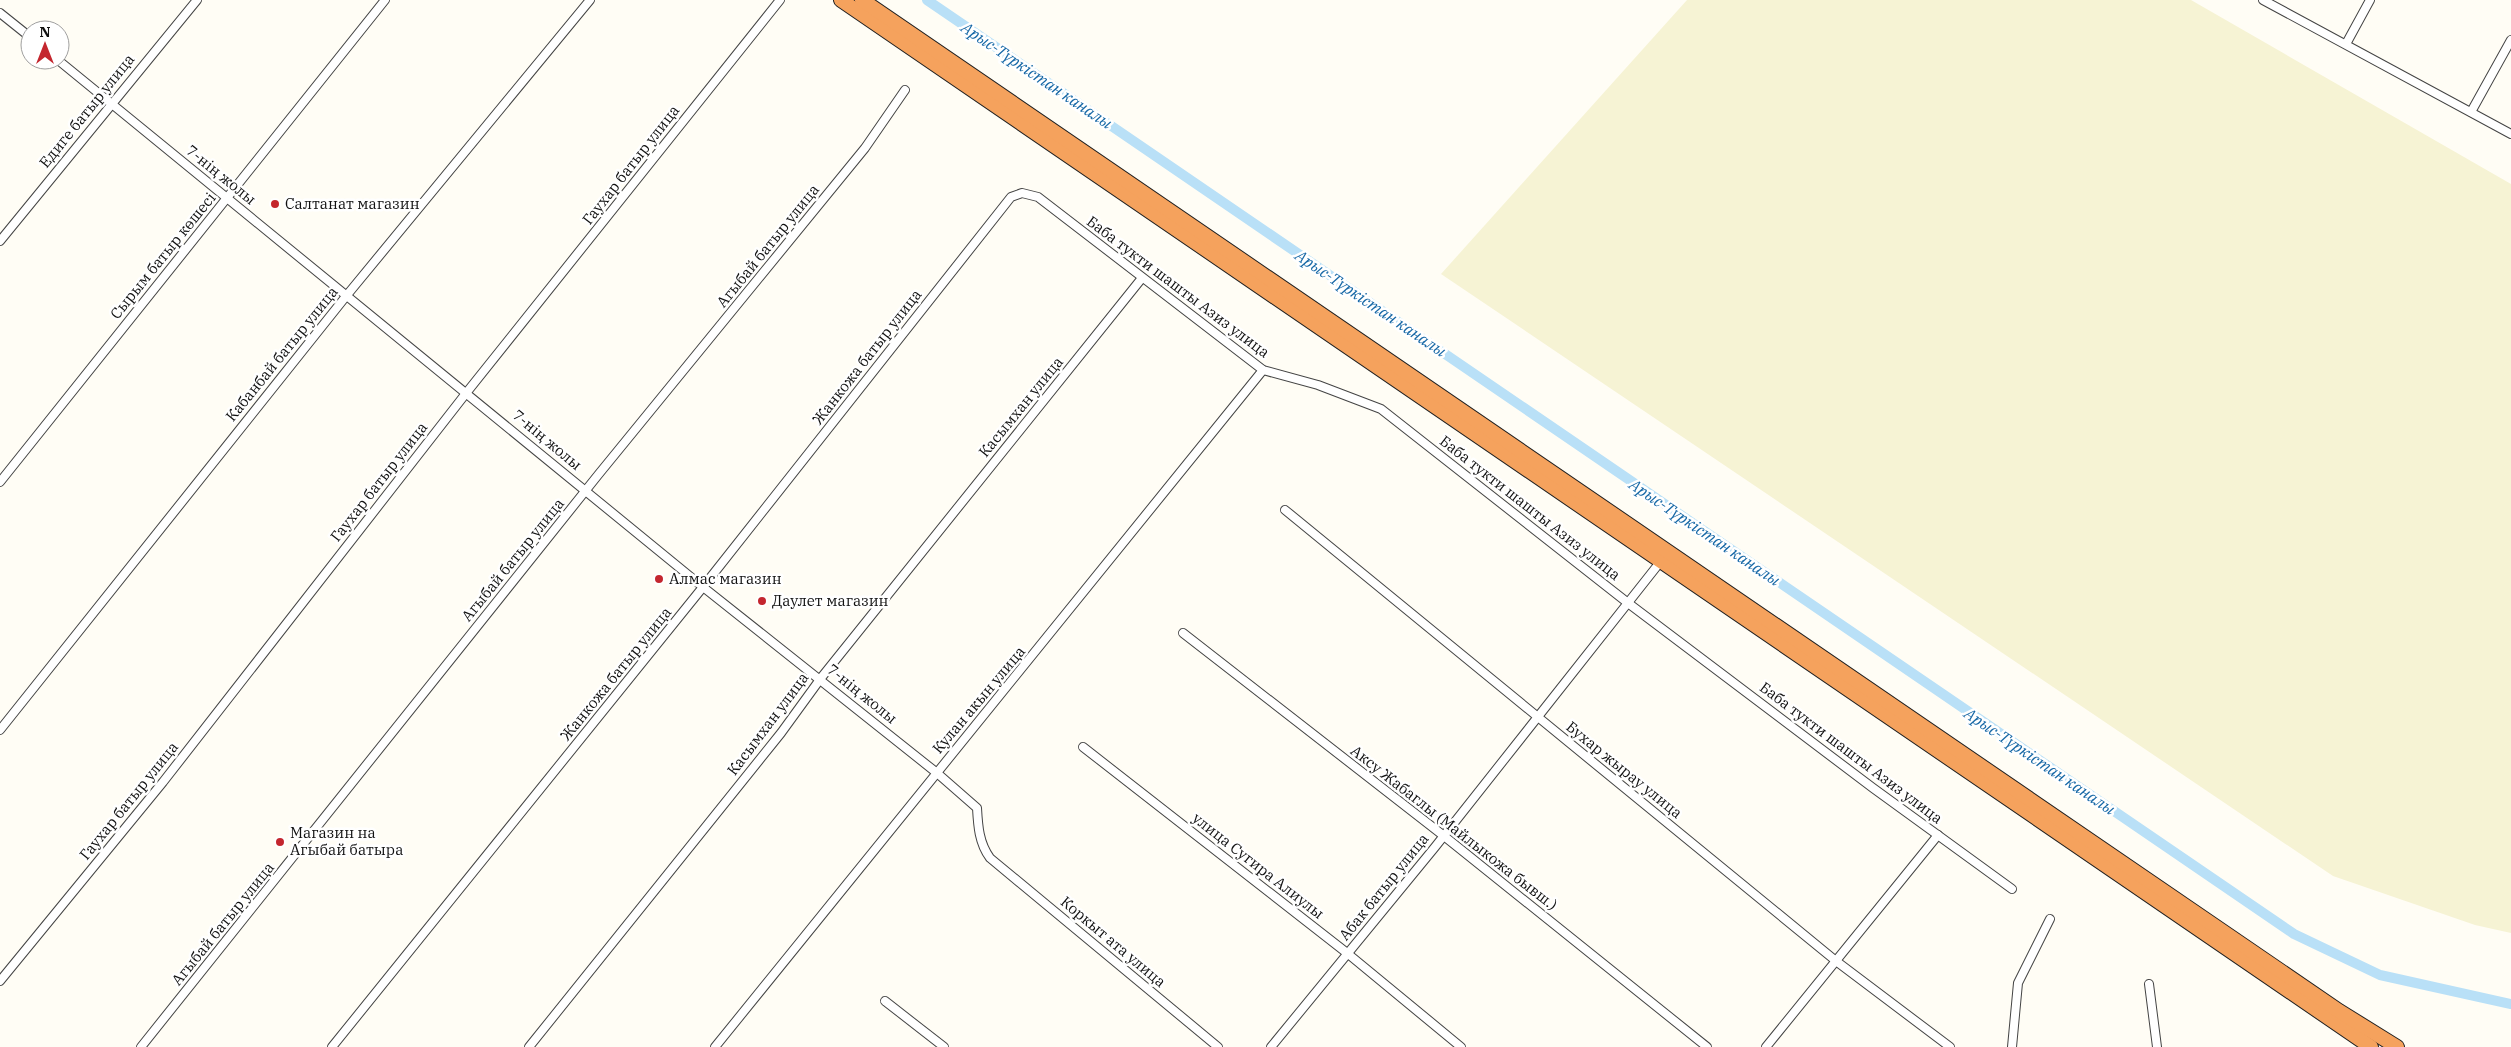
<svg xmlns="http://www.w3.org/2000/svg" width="2511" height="1047" viewBox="0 0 2511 1047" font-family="'IBM Plex Serif',serif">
  <rect width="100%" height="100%" fill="#fffdf5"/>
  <path fill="#f6f3d4" d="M1687,0H2191L2511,184V933L2475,925L2333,876L1441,274Z"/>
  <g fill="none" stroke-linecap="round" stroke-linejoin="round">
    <path stroke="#b9e0f7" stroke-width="10" d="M927,0L2294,934L2380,975L2511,1004"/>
    <defs>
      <g id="street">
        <path d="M2263,0L2511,134"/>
        <path d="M0,13L30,37"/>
        <path d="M2346,44L2370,0"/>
        <path d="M58,60L703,587L937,773L977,808C978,826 979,843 990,858L1218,1047"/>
        <path d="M2471,112L2511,40"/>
        <path d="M0,241L197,0"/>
        <path d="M0,482L385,0"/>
        <path d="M1285,510L1836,961L1950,1047"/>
        <path d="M1183,633L1444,836L1707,1047"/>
        <path d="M0,730L347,295L590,0"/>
        <path d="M1083,747L1347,953L1461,1047"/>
        <path d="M0,981L163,782L467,392L780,0"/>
        <path d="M2149,984L2157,1047"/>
        <path d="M885,1001L944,1047"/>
        <path d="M141,1047L598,475L865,148L905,90"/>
        <path d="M332,1047L703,587L1011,197L1022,193L1038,197L1263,370L1318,385L1381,409L1628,603L1873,788L2012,889"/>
        <path d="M529,1047L781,733L821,678L1142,278"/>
        <path d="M715,1047L1263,370"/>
        <path d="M1271,1047L1435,847L1661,561"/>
        <path d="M1766,1047L1938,835"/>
        <path d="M2012,1047L2018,983L2050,919"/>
      </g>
      <g id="highway">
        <path d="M841,0L2371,1047"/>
        <path d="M862,0L2339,1011L2397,1047"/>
      </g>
    </defs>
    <use href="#street" stroke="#444" stroke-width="10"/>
    <use href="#highway" stroke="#222" stroke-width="16"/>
    <use href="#street" stroke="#fff" stroke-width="8"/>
    <use href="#highway" stroke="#f5a25d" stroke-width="14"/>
  </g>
  <g fill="#c4262e" stroke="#fff" stroke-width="2">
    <circle cx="275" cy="204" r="5"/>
    <circle cx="659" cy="579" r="5"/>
    <circle cx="762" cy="601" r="5"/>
    <circle cx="280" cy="842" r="5"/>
  </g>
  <g text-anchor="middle" stroke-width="5" stroke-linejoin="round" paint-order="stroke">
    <g font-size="15" fill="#111" stroke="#fff">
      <text transform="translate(87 111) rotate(-51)" y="5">Едиге батыр улица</text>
      <text transform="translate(631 165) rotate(-52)" y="5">Гаухар батыр улица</text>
      <text transform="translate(221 175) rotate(39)" y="5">7-нің жолы</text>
      <text transform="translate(768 246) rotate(-51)" y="5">Агыбай батыр улица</text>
      <text transform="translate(163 256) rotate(-51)" y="5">Сырым батыр көшесі</text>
      <text transform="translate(1178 287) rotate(37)" y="5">Баба тукти шашты Азиз улица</text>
      <text transform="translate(282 354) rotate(-51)" y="5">Кабанбай батыр улица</text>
      <text transform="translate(867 357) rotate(-52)" y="5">Жанкожа батыр улица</text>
      <text transform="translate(1021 407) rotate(-51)" y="5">Касымхан улица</text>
      <text transform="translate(547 440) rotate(40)" y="5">7-нің жолы</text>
      <text transform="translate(379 482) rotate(-52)" y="5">Гаухар батыр улица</text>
      <text transform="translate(1530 508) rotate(38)" y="5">Баба тукти шашты Азиз улица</text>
      <text transform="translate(513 560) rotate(-51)" y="5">Агыбай батыр улица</text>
      <text transform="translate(616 674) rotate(-51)" y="5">Жанкожа батыр улица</text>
      <text transform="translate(862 694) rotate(39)" y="5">7-нің жолы</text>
      <text transform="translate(979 700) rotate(-50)" y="5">Кулан акын улица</text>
      <text transform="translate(768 724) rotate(-53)" y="5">Касымхан улица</text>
      <text transform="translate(1851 753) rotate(37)" y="5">Баба тукти шашты Азиз улица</text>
      <text transform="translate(1624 770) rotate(39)" y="5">Бухар жырау улица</text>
      <text transform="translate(129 801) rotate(-51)" y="5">Гаухар батыр улица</text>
      <text transform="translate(1454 828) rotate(38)" y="5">Аксу Жабаглы (Майлыкожа бывш.)</text>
      <text transform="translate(1258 866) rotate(38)" y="5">улица Сугира Алиулы</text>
      <text transform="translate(1384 887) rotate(-51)" y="5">Абак батыр улица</text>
      <text transform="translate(223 924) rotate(-51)" y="5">Агыбай батыр улица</text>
      <text transform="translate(1113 942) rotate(40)" y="5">Коркыт ата улица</text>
    </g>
    <g font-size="15" fill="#111" stroke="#fff" text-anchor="start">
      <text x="285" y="209">Салтанат магазин</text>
      <text x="669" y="584">Алмас магазин</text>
      <text x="772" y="606">Даулет магазин</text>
      <text x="290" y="838">Магазин на<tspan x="290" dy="17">Агыбай батыра</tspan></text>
    </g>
    <g font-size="16" font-style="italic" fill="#1768a6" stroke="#fff">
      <text transform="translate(1037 75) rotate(34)" y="6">Арыс-Түркістан каналы</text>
      <text transform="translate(1371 303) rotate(34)" y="6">Арыс-Түркістан каналы</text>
      <text transform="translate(1705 532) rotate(34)" y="6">Арыс-Түркістан каналы</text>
      <text transform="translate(2040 761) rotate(34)" y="6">Арыс-Түркістан каналы</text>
    </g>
  </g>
  <g transform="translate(45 45)"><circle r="24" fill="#ffffff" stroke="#a0a0a0"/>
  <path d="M0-4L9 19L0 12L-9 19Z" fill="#c4262e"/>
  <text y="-8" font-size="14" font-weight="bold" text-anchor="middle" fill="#111111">N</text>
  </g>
</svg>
